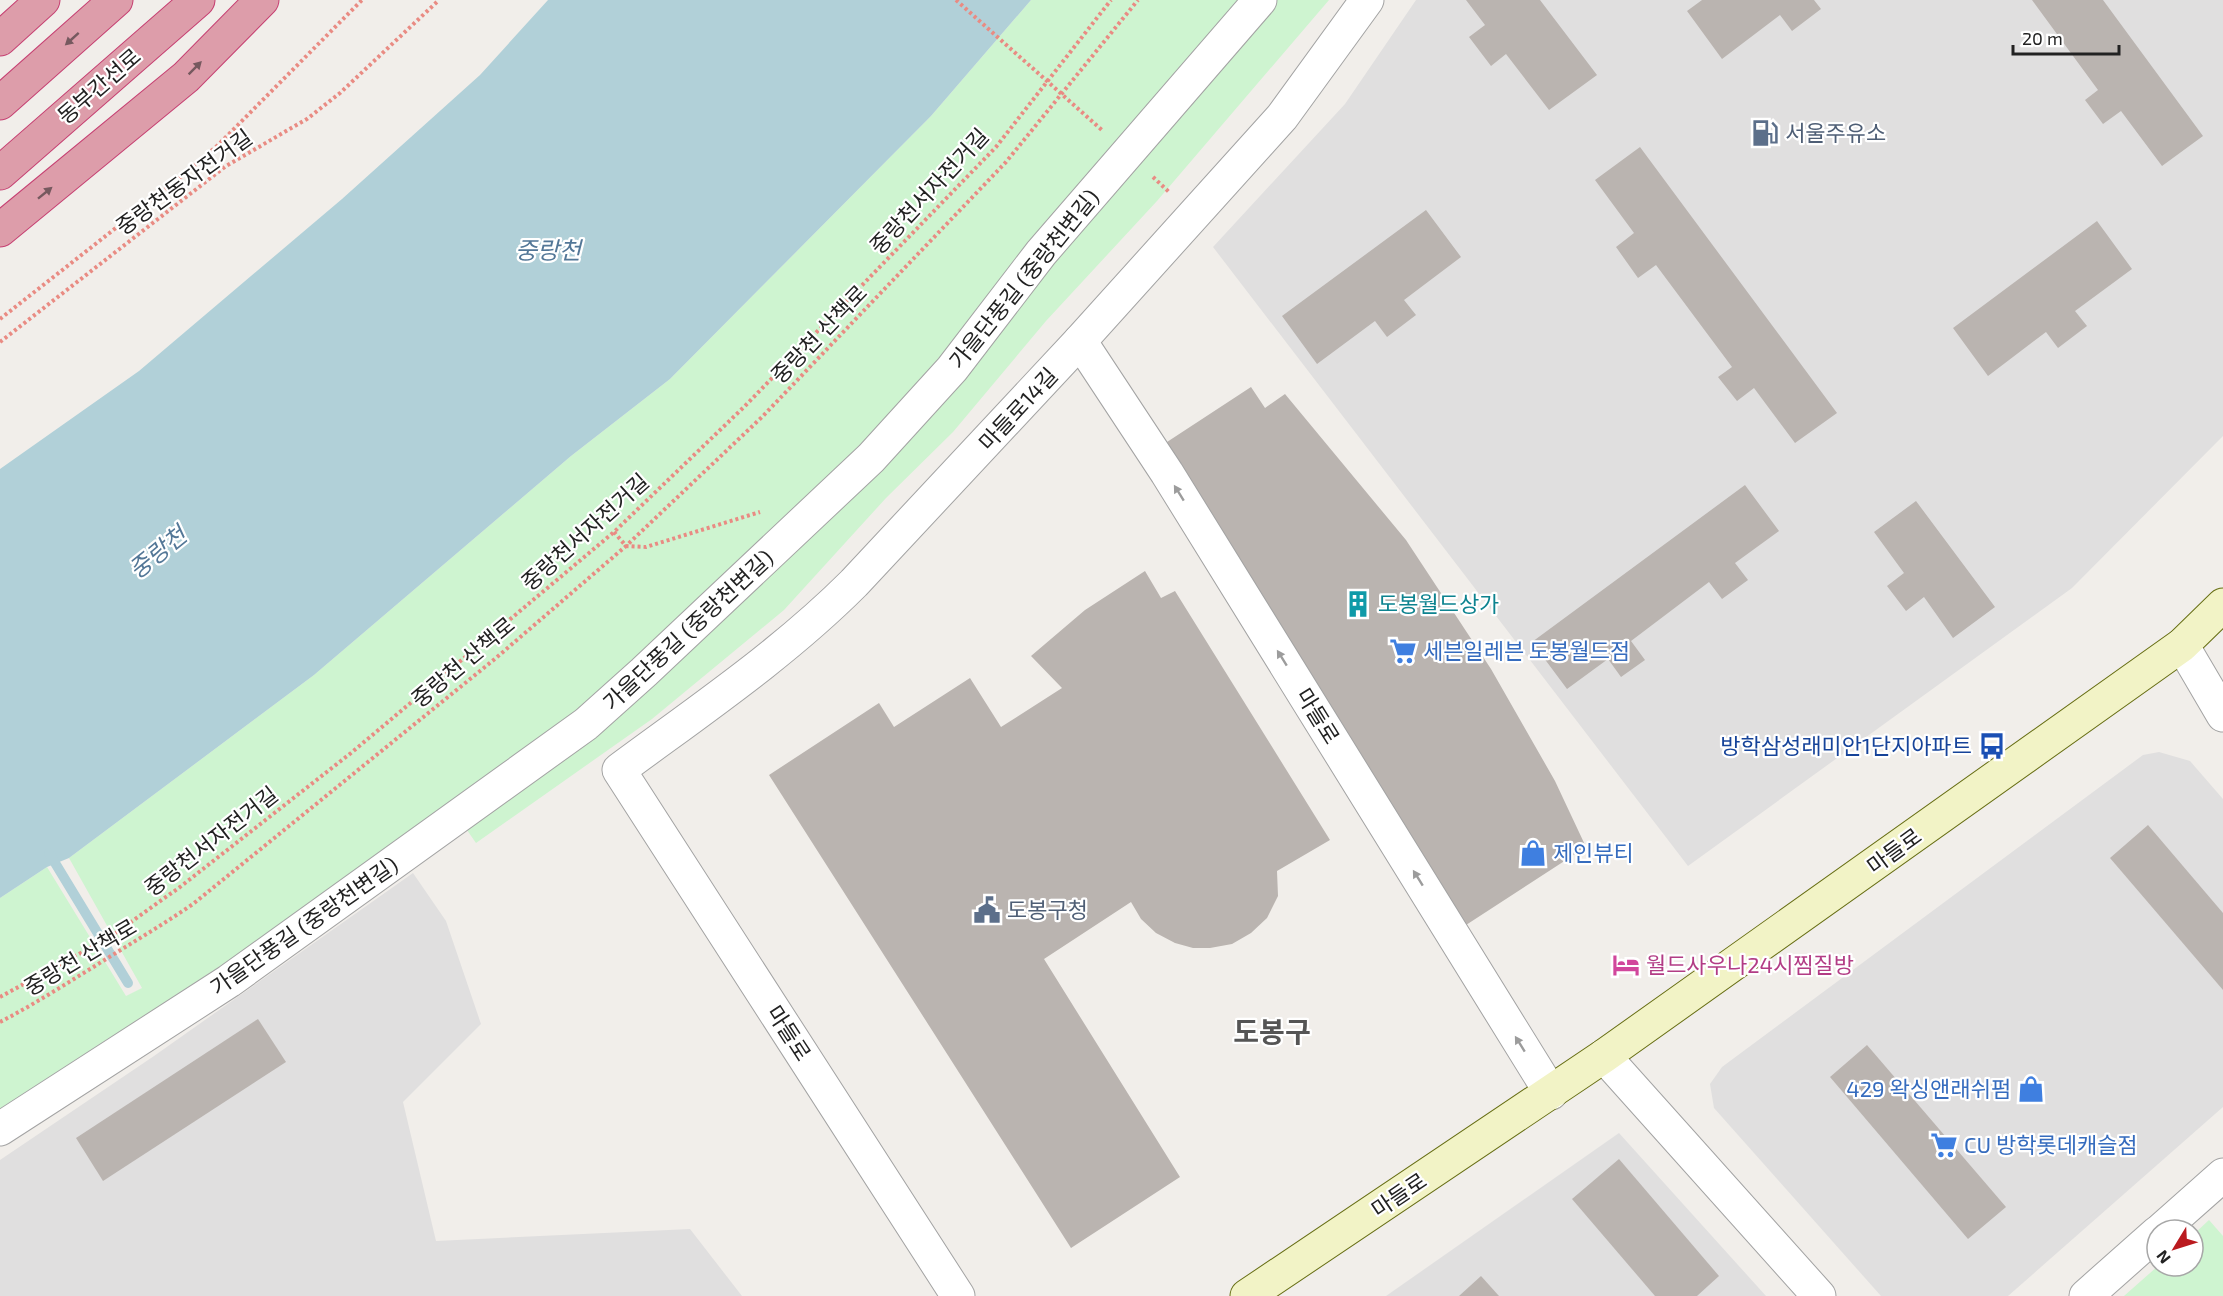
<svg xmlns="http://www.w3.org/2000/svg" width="2223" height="1296" viewBox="0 0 2223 1296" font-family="'Exo 2','Noto Sans KR',sans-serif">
  <rect width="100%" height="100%" fill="#f1eeea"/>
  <g fill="#e0dfdf">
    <path d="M1416,0H2223V436L2072,588L1688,866L1213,247L1345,104Z"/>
    <path d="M2159,752L2190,761L2223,799V1107L2008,1296H1881L1714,1108L1710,1084L1722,1067L2143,755Z"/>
    <path d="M413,873L446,921L481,1024L403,1102L436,1241L690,1229L742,1296H0V1160L154,1056Z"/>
    <path d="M1619,1133L1766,1296H1386Z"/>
  </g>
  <g fill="#cef4d0">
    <path d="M1031,0H1329L1157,201L1046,321L953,432L886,498L784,610L652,719L476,843L453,810L316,904L0,1109V898L47,867L126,996L142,988L69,858L314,675L571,456L670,379L931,116Z"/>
    <path d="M2209,1220L2223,1236V1296H2124L2158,1266H2193V1235Z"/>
  </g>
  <path fill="#b1d0d8" d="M548,0H1031L931,116L670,379L571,456L314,675L69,858L47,867L0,898V469L139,371L342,199L480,75Z"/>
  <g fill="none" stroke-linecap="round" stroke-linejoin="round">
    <path stroke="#b1d0d8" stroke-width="10" d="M49,853L128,983"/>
  </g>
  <g fill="#bab4b0">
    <path d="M1466,0H1540L1597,75L1549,110L1506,54L1491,66L1469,37L1485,25Z"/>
    <path d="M1702,0H1814L1821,9L1792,31L1780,15L1722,59L1687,11Z"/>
    <path d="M2032,0H2103L2203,136L2162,166L2121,111L2103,124L2085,100L2098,90Z"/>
    <path d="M1640,147L1837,413L1795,443L1754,388L1737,401L1718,377L1732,367L1656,265L1638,278L1616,247L1634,233L1595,180Z"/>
    <path d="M1426,210L1461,257L1404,300L1416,315L1387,337L1375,321L1317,364L1282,316Z"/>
    <path d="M2097,221L2132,269L2075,311L2087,326L2058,348L2046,332L1988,376L1953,328Z"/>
    <path d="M1251,387L1265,408L1285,394L1406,540L1491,669L1555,781L1586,847L1466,925L1167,442Z"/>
    <path d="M1745,485L1779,531L1735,563L1748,580L1722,599L1709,582L1631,641L1645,660L1621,677L1608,659L1567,689L1532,642Z"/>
    <path d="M1916,501L1995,607L1953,638L1924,597L1906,611L1887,586L1904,573L1874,532Z"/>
    <path d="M1145,571L1161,598L1175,591L1330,840L1277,871L1278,896L1267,918L1251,933L1232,944L1210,948H1193L1175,943L1156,933L1141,919L1131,902L1044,959L1180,1177L1071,1248L769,775L879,703L894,727L970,678L1001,727L1062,688L1031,656L1085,610Z"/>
    <path d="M2148,825L2223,913V990L2110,858Z"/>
    <path d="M258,1019L286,1062L103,1181L76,1138Z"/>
    <path d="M1867,1045L2006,1207L1968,1239L1830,1077Z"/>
    <path d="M1619,1159L1719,1276L1697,1296H1655L1572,1199Z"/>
    <path d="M1481,1276L1499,1296H1459Z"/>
  </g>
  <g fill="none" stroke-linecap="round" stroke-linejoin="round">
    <defs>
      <g id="street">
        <path d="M1080,341L1167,473L1551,1093"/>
        <path d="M2182,645L2223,715"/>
        <path d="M1604,1056L1819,1296"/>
        <path d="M0,1129L229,981L586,724L644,672L871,458L952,369L1041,253L1260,0"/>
        <path d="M2161,1230L2223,1175"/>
        <path d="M958,1296L619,770C700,710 783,654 854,583L1080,341L1282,117L1367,0"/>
        <path d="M2086,1296L2157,1233"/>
      </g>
      <path id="secondary" d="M1247,1296L1604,1056L2182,645L2223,605"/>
      <g id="highway">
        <path d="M0,39L43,0"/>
        <path d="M0,103L116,0"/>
        <path d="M0,173L198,0"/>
        <path d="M0,230L186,77L262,0"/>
      </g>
    </defs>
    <use href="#street" stroke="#a3a3a3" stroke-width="35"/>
    <use href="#secondary" stroke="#676e14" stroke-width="35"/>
    <use href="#highway" stroke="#c64072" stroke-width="35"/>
    <g stroke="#e98b83" stroke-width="4" stroke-dasharray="3 3" stroke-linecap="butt">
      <path d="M956,0L1103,131"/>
      <path d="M1153,177L1169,192"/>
      <path d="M0,319L182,176L218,145L362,0"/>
      <path d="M0,342L226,166L307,119L340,93L439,0"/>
      <path d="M614,532L626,546L646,547L760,512"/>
      <path d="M0,997L110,937L180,887L351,753L614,532L745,406L996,147L1111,0"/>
      <path d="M0,1022C33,1005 64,985 95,966C128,945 161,926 193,904L496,658L626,546L762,417L1006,162L1138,0"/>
    </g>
    <use href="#street" stroke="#fff" stroke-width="33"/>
    <use href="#secondary" stroke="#f2f3c6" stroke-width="33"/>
    <use href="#highway" stroke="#dd9daa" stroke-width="33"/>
  </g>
  <defs><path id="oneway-solid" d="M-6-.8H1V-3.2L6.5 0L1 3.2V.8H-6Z" transform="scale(1.5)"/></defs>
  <g fill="#76595f">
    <use href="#oneway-solid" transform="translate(72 39) rotate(138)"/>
    <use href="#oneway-solid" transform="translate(195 68) rotate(-45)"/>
    <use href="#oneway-solid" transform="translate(45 193) rotate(-39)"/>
  </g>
  <g fill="#9c9c9c">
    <use href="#oneway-solid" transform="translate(1179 493) rotate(-122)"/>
    <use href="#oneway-solid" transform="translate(1282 658) rotate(-122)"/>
    <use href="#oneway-solid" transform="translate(1418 878) rotate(-122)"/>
    <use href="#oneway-solid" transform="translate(1520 1044) rotate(-122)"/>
  </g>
  <defs>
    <symbol id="fuel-bare" viewBox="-9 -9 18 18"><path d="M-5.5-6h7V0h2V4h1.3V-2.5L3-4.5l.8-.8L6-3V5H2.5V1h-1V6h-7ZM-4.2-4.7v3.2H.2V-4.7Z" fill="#5c6f8a" stroke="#fff" stroke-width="2.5" paint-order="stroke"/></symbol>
    <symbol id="building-bare" viewBox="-9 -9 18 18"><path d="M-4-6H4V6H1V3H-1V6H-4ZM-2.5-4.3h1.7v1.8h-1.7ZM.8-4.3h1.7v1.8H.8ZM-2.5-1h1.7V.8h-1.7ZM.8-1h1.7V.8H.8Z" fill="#0f9aa8" stroke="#fff" stroke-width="2.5" paint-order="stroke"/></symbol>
    <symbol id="supermarket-bare" viewBox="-9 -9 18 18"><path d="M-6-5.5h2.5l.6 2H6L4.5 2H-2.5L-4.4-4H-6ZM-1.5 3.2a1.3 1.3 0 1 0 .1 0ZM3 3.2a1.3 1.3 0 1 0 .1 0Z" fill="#3f7fe0" stroke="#fff" stroke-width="2.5" paint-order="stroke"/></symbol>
    <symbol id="bus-bare" viewBox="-9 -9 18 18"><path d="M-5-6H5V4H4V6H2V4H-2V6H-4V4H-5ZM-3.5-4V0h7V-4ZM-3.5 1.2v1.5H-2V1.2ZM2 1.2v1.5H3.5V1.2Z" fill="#1a4fb4" stroke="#fff" stroke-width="2.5" paint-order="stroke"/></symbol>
    <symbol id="shop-bare" viewBox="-9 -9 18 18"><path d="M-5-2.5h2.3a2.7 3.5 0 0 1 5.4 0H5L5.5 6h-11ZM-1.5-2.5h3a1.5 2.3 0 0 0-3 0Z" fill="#3f7fe0" stroke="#fff" stroke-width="2.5" paint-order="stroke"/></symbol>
    <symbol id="civic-bare" viewBox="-9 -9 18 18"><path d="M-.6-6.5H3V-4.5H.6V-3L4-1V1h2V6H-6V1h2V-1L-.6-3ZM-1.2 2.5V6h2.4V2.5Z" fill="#5c6f8a" stroke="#fff" stroke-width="2.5" paint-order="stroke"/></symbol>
    <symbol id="hotel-bare" viewBox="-9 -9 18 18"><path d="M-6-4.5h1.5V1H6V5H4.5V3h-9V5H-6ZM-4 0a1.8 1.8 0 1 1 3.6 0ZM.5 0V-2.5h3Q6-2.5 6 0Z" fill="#d1479c" stroke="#fff" stroke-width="2.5" paint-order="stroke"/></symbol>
  </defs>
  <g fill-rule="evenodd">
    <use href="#fuel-bare" x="1746" y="114" width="38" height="38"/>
    <use href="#building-bare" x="1339" y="585" width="38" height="38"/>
    <use href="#supermarket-bare" x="1384" y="632" width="38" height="38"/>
    <use href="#bus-bare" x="1973" y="727" width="38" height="38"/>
    <use href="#shop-bare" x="1514" y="834" width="38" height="38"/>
    <use href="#civic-bare" x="968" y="891" width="38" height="38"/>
    <use href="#hotel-bare" x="1607" y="946" width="38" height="38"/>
    <use href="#shop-bare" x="2012" y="1070" width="38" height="38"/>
    <use href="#supermarket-bare" x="1925" y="1126" width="38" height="38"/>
  </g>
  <g text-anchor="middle" stroke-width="4.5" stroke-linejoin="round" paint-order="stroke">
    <g font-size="22" fill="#222" stroke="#fff">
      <text transform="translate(99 86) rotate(-41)" y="8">동부간선로</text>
      <text transform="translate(184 182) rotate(-36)" y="8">중랑천동자전거길</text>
      <text transform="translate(929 191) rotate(-47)" y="8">중랑천서자전거길</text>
      <text transform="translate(1024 279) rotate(-51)" y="8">가을단풍길 (중랑천변길)</text>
      <text transform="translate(819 334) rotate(-46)" y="8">중랑천 산책로</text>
      <text transform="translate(1018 409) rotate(-47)" y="8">마들로14길</text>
      <text transform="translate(585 532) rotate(-42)" y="8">중랑천서자전거길</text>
      <text transform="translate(688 630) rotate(-43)" y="8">가을단풍길 (중랑천변길)</text>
      <text transform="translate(463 662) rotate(-40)" y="8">중랑천 산책로</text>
      <text transform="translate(1318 716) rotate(58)" y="8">마들로</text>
      <text transform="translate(211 841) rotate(-38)" y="8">중랑천서자전거길</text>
      <text transform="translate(1894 851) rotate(-36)" y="8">마들로</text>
      <text transform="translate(304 926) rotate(-35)" y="8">가을단풍길 (중랑천변길)</text>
      <text transform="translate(80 957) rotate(-31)" y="8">중랑천 산책로</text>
      <text transform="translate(789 1033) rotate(57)" y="8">마들로</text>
      <text transform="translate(1399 1195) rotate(-34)" y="8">마들로</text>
    </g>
    <g font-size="22" fill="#4e5e75" stroke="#fff" text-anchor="start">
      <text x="1785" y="141">서울주유소</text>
      <text x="1007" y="918">도봉구청</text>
    </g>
    <g font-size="22" fill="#0d838f" stroke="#fff" text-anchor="start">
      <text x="1378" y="612">도봉월드상가</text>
    </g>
    <g font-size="22" fill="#366cbe" stroke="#fff" text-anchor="start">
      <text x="1423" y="659">세븐일레븐 도봉월드점</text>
      <text x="1553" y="861">제인뷰티</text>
      <text x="2011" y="1097" text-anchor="end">429 왁싱앤래쉬펌</text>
      <text x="1964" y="1153">CU 방학롯데캐슬점</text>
    </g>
    <g font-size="22" fill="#164399" stroke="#fff" text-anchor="end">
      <text x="1972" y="754">방학삼성래미안1단지아파트</text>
    </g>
    <g font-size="22" fill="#b23c85" stroke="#fff" text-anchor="start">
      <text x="1646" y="973">월드사우나24시찜질방</text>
    </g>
    <g font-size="24" font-style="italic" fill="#537797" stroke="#fff">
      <text x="548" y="259">중랑천</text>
      <text transform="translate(158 553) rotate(-39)" y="8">중랑천</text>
    </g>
    <g font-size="28" font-weight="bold" fill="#555" stroke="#fff">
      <text x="1272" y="1042">도봉구</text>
    </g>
  </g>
  <g transform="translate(2175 1248) rotate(232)"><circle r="28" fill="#ffffff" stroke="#a7a7a7" stroke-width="1.5"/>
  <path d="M0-4.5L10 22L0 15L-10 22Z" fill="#ba1a1f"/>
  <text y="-9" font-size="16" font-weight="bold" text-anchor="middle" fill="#222222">N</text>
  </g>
  <path d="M2013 45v9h106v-9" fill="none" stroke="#222222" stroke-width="3"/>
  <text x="2022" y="45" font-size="18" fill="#222222" stroke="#ffffff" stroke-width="4.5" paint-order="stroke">20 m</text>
</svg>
